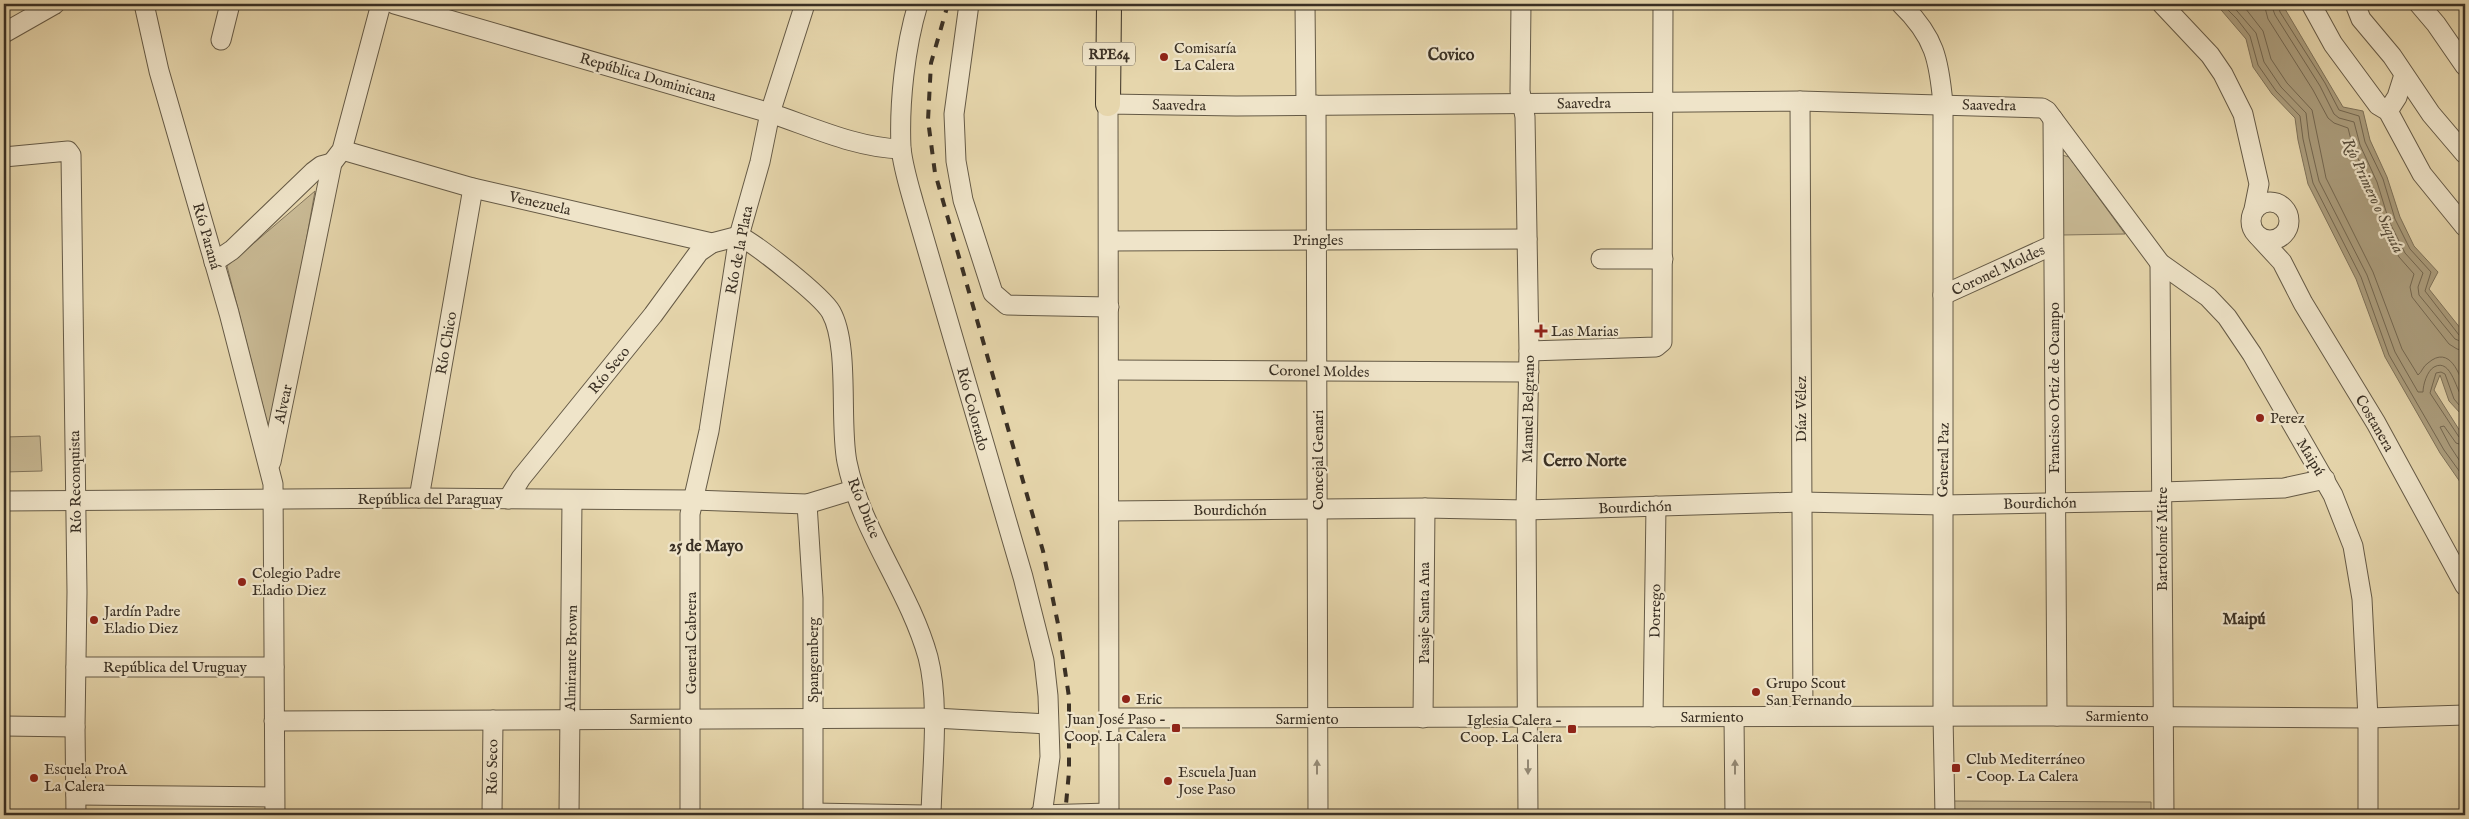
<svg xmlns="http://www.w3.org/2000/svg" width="2469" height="819" viewBox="0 0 2469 819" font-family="'IM FELL English',serif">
  <rect width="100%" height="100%" fill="#e6d6ac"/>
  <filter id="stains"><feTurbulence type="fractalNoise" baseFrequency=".004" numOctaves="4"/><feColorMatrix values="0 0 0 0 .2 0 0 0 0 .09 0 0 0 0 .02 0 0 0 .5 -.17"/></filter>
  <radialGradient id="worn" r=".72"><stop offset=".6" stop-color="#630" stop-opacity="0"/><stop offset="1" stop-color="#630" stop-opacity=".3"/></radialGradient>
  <g fill="#c9ba95" stroke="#82755c">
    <path d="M2062,155L2069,157L2125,234L2062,235Z"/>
    <path d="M315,191L271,438L227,266Z"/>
    <path d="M40,436L42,471L4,472V437Z"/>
    <path d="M1953,801L2151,802V815H1953Z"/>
  </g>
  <path fill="#ac9e7e" stroke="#7e725a" d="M2216,4H2282L2343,107L2363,111L2370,140L2387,177L2400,217L2414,246L2438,272L2429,289L2465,334V423L2461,414L2449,401L2440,375L2434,390L2465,439V489L2440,453L2385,357L2356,279L2308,184L2298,140L2295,118L2272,94L2253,67L2246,39Z"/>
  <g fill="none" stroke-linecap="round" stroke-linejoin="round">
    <g stroke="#736751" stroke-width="1">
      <path d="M2222,4L2237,19L2250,36L2258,65L2276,91L2300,116L2303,139L2313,183L2361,277L2389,355L2444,450L2465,479"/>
      <path d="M2231,4L2256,33L2264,62L2281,87L2306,113L2309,138L2319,181L2367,275L2395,352L2418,392H2423C2423,385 2427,371 2434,367C2452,357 2456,393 2465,402"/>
      <path d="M2242,4L2263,31L2271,59L2287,83L2312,110L2326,178L2373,272L2402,349L2418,375C2422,372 2423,366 2428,363C2450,344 2460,375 2465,390"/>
      <path d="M2264,4L2268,19L2313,90L2328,118L2334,123L2348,128L2353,148L2370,184L2383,224L2399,257L2414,274L2410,287L2412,297L2449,344L2457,349L2465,351"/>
      <path d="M2271,4L2275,15L2320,86L2334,114L2339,118L2354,122L2360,145L2377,182L2389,221L2405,253L2423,273L2418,287L2419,295L2455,339L2465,343"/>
      <path d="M2278,4L2280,12L2325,83L2339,110L2359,116L2365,142L2383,179L2395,219L2410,249L2431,272L2425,291L2459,335L2465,337"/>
      <path d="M2465,412L2454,399L2445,374L2441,372L2436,373L2430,393L2459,437L2465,439"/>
      <path d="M2465,446L2456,443L2444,426L2440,427L2450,446L2465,469"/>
    </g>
    <defs>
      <g id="minor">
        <path d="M144,4L159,71L229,313L273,484L275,815"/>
        <path d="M394,4L770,113C812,127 857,148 901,149"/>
        <path d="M918,4C905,47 899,103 901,148C903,167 909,186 914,204L1023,577L1044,660L1048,696L1050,757L1042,815"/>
        <path d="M969,4L954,114L956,161L963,200L993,293L1007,305L1109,307"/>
        <path d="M1305,4L1306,105"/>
        <path d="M1521,4L1520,91L1525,117L1529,351L1526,510L1528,815"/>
        <path d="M1901,4C1935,37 1939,60 1943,104V716L1945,815"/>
        <path d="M2162,4L2210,55L2223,74L2243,114L2259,184L2254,209"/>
        <path d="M2311,4L2333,44L2378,105L2388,111L2422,174L2465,227"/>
        <path d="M2355,4L2361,19L2392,56L2431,114L2465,154"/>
        <path d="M2419,4L2436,24L2465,66"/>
        <path d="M4,33L55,4"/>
        <path d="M221,40L230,4"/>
        <path d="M1800,101L1803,716"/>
        <path d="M1316,105L1318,815"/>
        <path d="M2388,111L2397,97L2404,75"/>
        <path d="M2053,119L2057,716"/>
        <path d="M342,150L473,188L712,243L739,236C756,244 822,296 831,312C850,346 839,422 847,462C861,531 909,589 928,657C940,703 932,768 931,815"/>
        <path d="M4,157L68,151L71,155L77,592L75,727L76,815"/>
        <circle cx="2270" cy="221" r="19"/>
        <path d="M2258,236L2282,262L2303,303L2376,423L2465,586"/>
        <path d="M1109,241L1527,239"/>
        <path d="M1601,259H1663"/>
        <path d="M214,262L232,250L313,172L321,166L332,163"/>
        <path d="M2160,263L2164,815"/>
        <path d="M1943,295L2053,245"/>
        <path d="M1529,351L1656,347L1662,342L1663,4"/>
        <path d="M1109,370L1529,372"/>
        <path d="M271,462L332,163L342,150L381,4"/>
        <path d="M2162,492L2284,488L2325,479"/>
        <path d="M419,498L473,188"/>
        <path d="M508,499L521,478L653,315L699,252L712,243"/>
        <path d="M4,501L419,498L693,500L807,504L853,490"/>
        <path d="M807,504L813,598V815"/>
        <path d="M1109,511L1425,508L1526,510L1801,502L1943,505L2161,501"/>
        <path d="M76,667H274"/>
        <path d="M1653,717L1656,506"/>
        <path d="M1734,717L1735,815"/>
        <path d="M1109,718L2057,716L2368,718L2465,715"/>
        <path d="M1423,718L1425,508"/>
        <path d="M274,721L934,718L1048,724"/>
        <path d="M4,726L75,727"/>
        <path d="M76,795L274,797"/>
        <path d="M813,813L926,815"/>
        <path d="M492,815L493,720"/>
        <path d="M569,815L572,500"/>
        <path d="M690,815V514L709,431L739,236L760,162L770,113L805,4"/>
        <path d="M1039,815L1109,813"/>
        <path d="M1109,815L1108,104L1236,106L1800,101L2042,108L2047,111L2160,263L2208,297L2227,317L2252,354L2333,495L2353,546L2362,599L2368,718V815"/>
      </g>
      <path id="major" d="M1108,104L1109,4"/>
    </defs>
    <use href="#minor" stroke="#655a46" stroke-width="21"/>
    <use href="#major" stroke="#3a3024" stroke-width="26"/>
    <use href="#minor" stroke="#efe4c9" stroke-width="19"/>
    <use href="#major" stroke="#e6d6ac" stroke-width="24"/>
    <path stroke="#3a3024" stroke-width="4" stroke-dasharray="9 9" stroke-linecap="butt" d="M948,4L931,63L928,120L935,173L1043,551L1058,624L1069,697V772L1065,815"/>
  </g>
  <defs><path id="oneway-solid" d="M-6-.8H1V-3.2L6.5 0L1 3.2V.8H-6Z" transform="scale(1.25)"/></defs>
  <g fill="#948a76">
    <use href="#oneway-solid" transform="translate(1317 767) rotate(-90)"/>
    <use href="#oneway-solid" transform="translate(1528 767) rotate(90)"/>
    <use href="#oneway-solid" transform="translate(1735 767) rotate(-90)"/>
  </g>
  <g fill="#8f2418" stroke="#efe4c9" stroke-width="2">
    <circle cx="1164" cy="57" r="5"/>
    <path d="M1538.5 323.5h5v5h5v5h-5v5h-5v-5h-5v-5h5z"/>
    <circle cx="2260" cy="418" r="5"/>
    <circle cx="242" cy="582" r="5"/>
    <circle cx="94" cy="620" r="5"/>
    <circle cx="1756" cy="692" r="5"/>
    <circle cx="1126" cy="699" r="5"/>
    <rect x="1171" y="723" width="10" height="10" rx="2.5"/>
    <rect x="1567" y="724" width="10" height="10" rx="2.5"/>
    <rect x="1951" y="763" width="10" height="10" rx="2.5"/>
    <circle cx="34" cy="778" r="5"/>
    <circle cx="1168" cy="781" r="5"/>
  </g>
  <g text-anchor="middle" stroke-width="4.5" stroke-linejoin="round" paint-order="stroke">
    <rect fill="#efe4c9" stroke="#706656" stroke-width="1" x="1083" y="42.5" width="52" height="23" rx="4"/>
    <g font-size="14" font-weight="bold" fill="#3a3024">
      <text x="1109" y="59">RPE64</text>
    </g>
    <g font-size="15" fill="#3a3024" stroke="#efe4c9" text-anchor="start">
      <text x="1174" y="53">Comisaría<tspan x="1174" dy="17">La Calera</tspan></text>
      <text x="1551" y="336">Las Marias</text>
      <text x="2270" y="423">Perez</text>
      <text x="252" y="578">Colegio Padre<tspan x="252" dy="17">Eladio Diez</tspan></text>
      <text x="104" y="616">Jardín Padre<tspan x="104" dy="17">Eladio Diez</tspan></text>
      <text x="1766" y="688">Grupo Scout<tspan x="1766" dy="17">San Fernando</tspan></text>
      <text x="1136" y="704">Eric</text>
      <text x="1166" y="724" text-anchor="end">Juan José Paso -<tspan x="1166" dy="17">Coop. La Calera</tspan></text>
      <text x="1562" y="725" text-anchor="end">Iglesia Calera -<tspan x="1562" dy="17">Coop. La Calera</tspan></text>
      <text x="1966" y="764">Club Mediterráneo<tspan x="1966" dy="17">- Coop. La Calera</tspan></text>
      <text x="44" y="774">Escuela ProA<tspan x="44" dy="17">La Calera</tspan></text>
      <text x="1178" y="777">Escuela Juan<tspan x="1178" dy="17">Jose Paso</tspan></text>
    </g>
    <g font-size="15" fill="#3a3024" stroke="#efe4c9">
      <text transform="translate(648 77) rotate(16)" y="5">República Dominicana</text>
      <text transform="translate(1584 103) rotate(-1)" y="5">Saavedra</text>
      <text transform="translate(1179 105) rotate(1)" y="5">Saavedra</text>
      <text transform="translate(1989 105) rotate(1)" y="5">Saavedra</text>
      <text transform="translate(540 203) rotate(13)" y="5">Venezuela</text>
      <text transform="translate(207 236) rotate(74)" y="5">Río Paraná</text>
      <text x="1318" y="245">Pringles</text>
      <text transform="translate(739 250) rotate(-79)" y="5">Río de la Plata</text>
      <text transform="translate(1998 270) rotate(-25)" y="5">Coronel Moldes</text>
      <text transform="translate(446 343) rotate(-80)" y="5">Río Chico</text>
      <text transform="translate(609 370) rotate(-51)" y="5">Río Seco</text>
      <text transform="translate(1319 371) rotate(1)" y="5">Coronel Moldes</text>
      <text transform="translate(2054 388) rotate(-90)" y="5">Francisco Ortiz de Ocampo</text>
      <text transform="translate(283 404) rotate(-78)" y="5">Alvear</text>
      <text transform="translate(973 409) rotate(75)" y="5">Río Colorado</text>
      <text transform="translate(1528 409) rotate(-89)" y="5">Manuel Belgrano</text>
      <text transform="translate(1801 409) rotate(-90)" y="5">Díaz Vélez</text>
      <text transform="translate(2375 423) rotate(60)" y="5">Costanera</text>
      <text transform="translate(2311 457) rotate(59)" y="5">Maipú</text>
      <text transform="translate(1318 460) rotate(-90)" y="5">Concejal Genari</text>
      <text transform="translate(1943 460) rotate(-89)" y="5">General Paz</text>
      <text transform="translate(75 482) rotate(-91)" y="5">Río Reconquista</text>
      <text x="430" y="504">República del Paraguay</text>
      <text transform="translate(2040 503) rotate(-1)" y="5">Bourdichón</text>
      <text transform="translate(1635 507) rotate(-2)" y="5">Bourdichón</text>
      <text transform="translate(864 508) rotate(68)" y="5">Río Dulce</text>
      <text x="1230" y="515">Bourdichón</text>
      <text transform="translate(2162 539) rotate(-90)" y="5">Bartolomé Mitre</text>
      <text transform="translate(1655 611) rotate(-89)" y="5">Dorrego</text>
      <text transform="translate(1424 613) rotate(-90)" y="5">Pasaje Santa Ana</text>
      <text transform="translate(691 643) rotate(-90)" y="5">General Cabrera</text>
      <text transform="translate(571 658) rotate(-89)" y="5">Almirante Brown</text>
      <text transform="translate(813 660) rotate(-90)" y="5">Spangemberg</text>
      <text x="175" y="672">República del Uruguay</text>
      <text x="2117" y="721">Sarmiento</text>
      <text x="1712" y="722">Sarmiento</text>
      <text x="661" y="724">Sarmiento</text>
      <text x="1307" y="724">Sarmiento</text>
      <text transform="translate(492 767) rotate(-89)" y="5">Río Seco</text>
    </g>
    <g font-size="16" font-weight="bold" fill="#3a3024" stroke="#efe4c9">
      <text x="1451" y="60">Covico</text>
      <text x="1585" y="466">Cerro Norte</text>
      <text x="706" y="551">25 de Mayo</text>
      <text x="2244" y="624">Maipú</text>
    </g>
    <g font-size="16" font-style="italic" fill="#564c3a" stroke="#efe4c9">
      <text transform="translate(2374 195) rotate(65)" y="6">Río Primero o Suquía</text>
    </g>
  </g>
  <rect width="2469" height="819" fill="none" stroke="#e6d6ac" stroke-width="20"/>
  <rect x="5" y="5" width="2459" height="809" fill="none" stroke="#3a3024" stroke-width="2.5"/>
  <rect x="10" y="10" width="2449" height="799" fill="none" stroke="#3a3024"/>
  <rect width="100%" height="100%" filter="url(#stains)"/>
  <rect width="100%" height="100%" fill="url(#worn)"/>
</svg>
